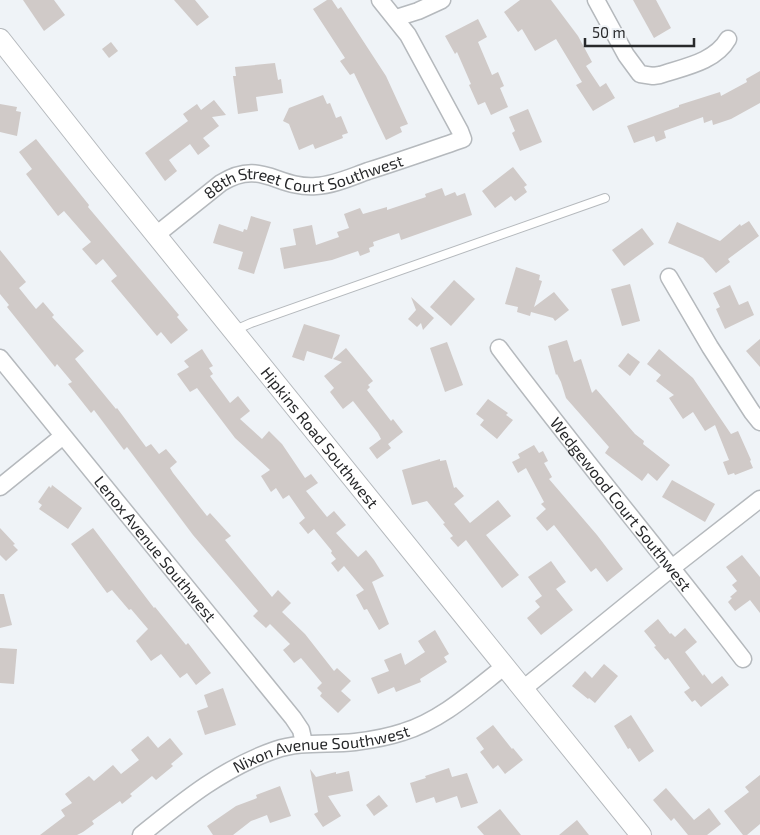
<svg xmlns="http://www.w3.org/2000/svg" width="760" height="835" viewBox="0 0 760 835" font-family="'Exo 2',sans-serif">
  <rect width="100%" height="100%" fill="#eff3f7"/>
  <g fill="#d0cac8">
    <path d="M23,0H54L65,15L44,31Z"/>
    <path d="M174,0H195L209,17L197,26Z"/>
    <path d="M327,0H332L338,9L341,7L386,76L408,124L400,127L402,132L386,140L354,73L350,75L340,61L345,58L313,9Z"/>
    <path d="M520,0H551L578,36L592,62L586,66L600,87L606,83L615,98L593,111L576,85L582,82L556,39L535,51L522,29L518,32L504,12Z"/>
    <path d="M633,0H656L671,28L654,38Z"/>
    <path d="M478,19L487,37L478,42L492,75L498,72L504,86L500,88L508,107L491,115L485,102L478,105L469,85L471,84L457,52L455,54L445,36Z"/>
    <path d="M111,42L118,51L109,58L102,49Z"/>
    <path d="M275,63L278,80L281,79L283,93L256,97L258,111L238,114L233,76H236L235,67Z"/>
    <path d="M760,71V103L731,119L713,125L712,120L704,123L703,117L664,131L666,138L656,142L654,136L634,143L627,126L679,107V105L720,92L721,96L747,82L746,79Z"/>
    <path d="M323,95L327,104L330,103L336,118L341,116L348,133L342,135L343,138L315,149L313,144L299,150L289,124L283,121L289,108Z"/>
    <path d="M214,100L226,115L212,117L219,126L203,138L210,146L198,155L190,144L169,160L177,171L165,181L145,153L188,121L183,114L197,104L201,110Z"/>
    <path d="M0,104L17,107L16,111L21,112L17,136L0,132Z"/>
    <path d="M528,109L542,142L520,151L512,133L515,131L509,117Z"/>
    <path d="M36,139L89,205L88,207L179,315L177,317L188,330L171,344L161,332L157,336L111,281L117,276L103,259L96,265L82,249L91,242L64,211L58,216L26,174L32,169L19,152Z"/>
    <path d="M513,167L527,185L524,187L527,192L515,201L511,196L495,208L482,191Z"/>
    <path d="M442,188L445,196L455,192L457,196L465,193L472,215L401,240L399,233L373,242L374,246L369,248L370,252L360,256L358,251L332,260L284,269L280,248L296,245L293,229L312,225L316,245L339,237L337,232L349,228L344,214L360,208L363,214L387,207V210L426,197L425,194Z"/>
    <path d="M251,216L271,222L254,274L238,269L243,252L213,243L219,224L243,232L244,229L247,230Z"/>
    <path d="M749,221L759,236L728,259L730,262L716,273L703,258L668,243L677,222L720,241L740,224L741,226Z"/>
    <path d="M642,228L654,244L624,266L612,250Z"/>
    <path d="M0,250L26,282L19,288L36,309L43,302L54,315L52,317L84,351L75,359L116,409L117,408L146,447L151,444L159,454L166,449L177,462L170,468L173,473L207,516L210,513L231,536L225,540L234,551L272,597L278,590L291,603L282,612L305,634L334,671L337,668L351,681L341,691L351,700L338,713L320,696L322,693L317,688L322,683L301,658L294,663L283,650L290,644L270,624L266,628L253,616L258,611L193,535L127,447L124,450L94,410L91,413L68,384L72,382L57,364L55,367L7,307L9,305L0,294Z"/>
    <path d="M516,267L540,275L539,280L542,281L534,307L554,292L569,310L555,321L553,318L531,312L530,316L517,312L518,307L505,304Z"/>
    <path d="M454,280L475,299L451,326L430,307Z"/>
    <path d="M630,284L640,321L622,326L611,289Z"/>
    <path d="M730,285L739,305L748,301L754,315L725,329L716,309L720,307L713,293Z"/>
    <path d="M411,297L434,318L423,330L421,323L417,327L408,319L416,310Z"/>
    <path d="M304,324L340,335L332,359L307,351L304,361L292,357Z"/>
    <path d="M760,339V367L746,351Z"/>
    <path d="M567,340L574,362L581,359L592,393L596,389L635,434L644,441L643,444L670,465L657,481L648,473L642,481L605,453L609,447L566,398L561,382L557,374L556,375L548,346Z"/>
    <path d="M447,342L463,385L445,392L430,348Z"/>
    <path d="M346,348L373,381L368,385L370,387L367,390L391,421L393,419L403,432L388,444L391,448L377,459L369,448L381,439L378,433L353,401L343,409L330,392L334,388L324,376L342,362L333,359Z"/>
    <path d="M202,349L213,366L209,368L213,374L210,376L230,403L238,396L250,411L240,419L262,439L269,431L282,444L305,478L311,474L318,483L306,491L327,517L334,511L346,525L336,533L358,557L366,550L374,560L384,576L372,582L389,624L379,630L367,609L364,610L356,595L364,590L344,566L338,572L331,563L336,559L331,553L332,551L314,529L308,534L299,523L305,518L289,495L283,499L276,488L271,492L261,476L270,470L235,438L197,388L190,392L177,374L189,367L184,361Z"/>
    <path d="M659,349L693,378L731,434L738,431L751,460L750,461L753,468L735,475L734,473L728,475L723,462L729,460L715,425L705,431L693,412L683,419L669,398L674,395L656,381L661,375L647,364Z"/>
    <path d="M628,353L640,362L630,376L618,366Z"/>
    <path d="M488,399L508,413L506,415L513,420L497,439L480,425L484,420L476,414Z"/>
    <path d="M534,445L539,453L543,451L548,461L544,463L552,477L549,479L597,535L623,569L607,582L596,568L591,572L554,525L547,531L536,518L546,509L541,504L544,502L526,468L518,473L512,462L520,458L518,454Z"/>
    <path d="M440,459V461L446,460L454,488L456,487L464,496L454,504L470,523L498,500L511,516L486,535L519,575L502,588L466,540L458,547L450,538L453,536L443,524L445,523L427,501L412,505L402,470Z"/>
    <path d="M672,480L715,504L705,522L662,497Z"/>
    <path d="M52,485L82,508L68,529L39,509L42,505L38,502L49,486L51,488Z"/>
    <path d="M0,528L15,544L13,545L18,550L6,561L0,555Z"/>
    <path d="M93,528L154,608L155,607L186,645L188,643L211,673L196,685L187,673L180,678L161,654L151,661L136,641L148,629L131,609L129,610L112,590L107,593L71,544Z"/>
    <path d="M742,555L760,577V613L750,600L735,611L728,602L732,598L730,597L737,591L732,585L737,581L726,567Z"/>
    <path d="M551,561L566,582L556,589L573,610L541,635L527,618L540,607L535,601L542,596L528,577Z"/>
    <path d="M0,594H4L12,625L0,628Z"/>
    <path d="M658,619L670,634L671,633L675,637L685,628L697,642L685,652L703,676L704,674L712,684L722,676L729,685L701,707L695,700L692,702L684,692L690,688L668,658L665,660L654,647L656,646L644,631Z"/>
    <path d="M435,630L449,654L444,657L447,662L420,679L421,682L396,692L394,687L378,694L371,678L389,671L384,660L401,653L405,665L425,652L418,641Z"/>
    <path d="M0,648L17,649L14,684L0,683Z"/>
    <path d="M604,664L618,676L595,703L589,698L588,699L572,686L585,671L592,678Z"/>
    <path d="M223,688L236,725L205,735L197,711L208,707L204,695Z"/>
    <path d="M631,715L654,751L639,762L630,748L628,749L614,726Z"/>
    <path d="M493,725L512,749L513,748L523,760L505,774L498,765L493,769L480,752L484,749L476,738Z"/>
    <path d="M148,736L158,748L170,738L183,754L171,764L173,766L156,780L152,776L130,794L132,796L122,804L120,801L92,821L94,824L83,832L77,835H40L65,816L61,810L72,803L65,794L89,776L94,781L113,765L121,774L139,760L131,750Z"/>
    <path d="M449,768L452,777L467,773L478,803L461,808L457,796L436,803L434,797L416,803L410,783L426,778L425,776Z"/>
    <path d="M310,769L316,777L336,772V774L349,771L353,791L328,796L341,816L323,827L314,814L318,812Z"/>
    <path d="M760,775V824L747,835H743L724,811L749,792L745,787Z"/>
    <path d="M280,786L291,816L270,823L267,815L251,821L233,835H213L207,826L236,806L257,798L256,795Z"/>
    <path d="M666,788L694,820L709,808L721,824L707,835H688L674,818L671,821L653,800Z"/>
    <path d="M379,795L388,806L374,816L366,805Z"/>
    <path d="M500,809L521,835H484L477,827Z"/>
    <path d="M577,820L589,835H559Z"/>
  </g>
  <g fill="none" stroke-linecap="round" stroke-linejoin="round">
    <defs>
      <path id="service" d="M235,330L251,323L605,198"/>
      <g id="minor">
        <path d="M596,0L626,55L640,74L653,76L660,75C684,67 715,62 728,39"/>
        <path d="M396,18L418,11L442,0"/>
        <path id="s1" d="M156,235L221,183C261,158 277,189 316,186C334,185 351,177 368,171C400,161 431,150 463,139L460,131L408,35L380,0"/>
        <path d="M669,277L710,347L752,412L760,422"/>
        <path id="s2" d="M499,348C578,453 663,555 743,659"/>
        <path id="s3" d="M0,358L293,718L301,730L304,743"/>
        <path d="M0,487L63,436"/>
        <path d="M523,689L673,567L760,499"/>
        <path id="s4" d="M141,835C183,801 223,768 275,750C301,741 328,745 355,742C371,740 388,737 403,732C442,720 474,690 505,666"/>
      </g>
      <g id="tertiary">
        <path id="s5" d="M0,39L101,167L641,835"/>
      </g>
    </defs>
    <use href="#service" stroke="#b5b9bd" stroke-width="10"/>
    <use href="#minor" stroke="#b5b9bd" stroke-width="19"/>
    <use href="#tertiary" stroke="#b5b9bd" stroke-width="22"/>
    <use href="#service" stroke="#fff" stroke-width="8"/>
    <use href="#minor" stroke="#fff" stroke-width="16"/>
    <use href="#tertiary" stroke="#fff" stroke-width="20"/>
  </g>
  <g text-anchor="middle" stroke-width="5" stroke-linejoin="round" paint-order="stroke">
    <g font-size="16" fill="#28292b" stroke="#eff3f7">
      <text dy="6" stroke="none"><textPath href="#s1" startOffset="168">88th Street Court Southwest</textPath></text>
      <text dy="6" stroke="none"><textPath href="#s5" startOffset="511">Hipkins Road Southwest</textPath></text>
      <text dy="6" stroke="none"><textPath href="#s2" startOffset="198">Wedgewood Court Southwest</textPath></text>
      <text dy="6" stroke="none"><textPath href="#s3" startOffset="246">Lenox Avenue Southwest</textPath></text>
      <text dy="6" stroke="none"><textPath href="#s4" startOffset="205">Nixon Avenue Southwest</textPath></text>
    </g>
  </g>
  <path d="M585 38v8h109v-8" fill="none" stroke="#28292b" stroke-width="2.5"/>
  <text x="592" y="38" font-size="15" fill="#28292b" stroke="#eff3f7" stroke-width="4" paint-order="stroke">50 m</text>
</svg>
